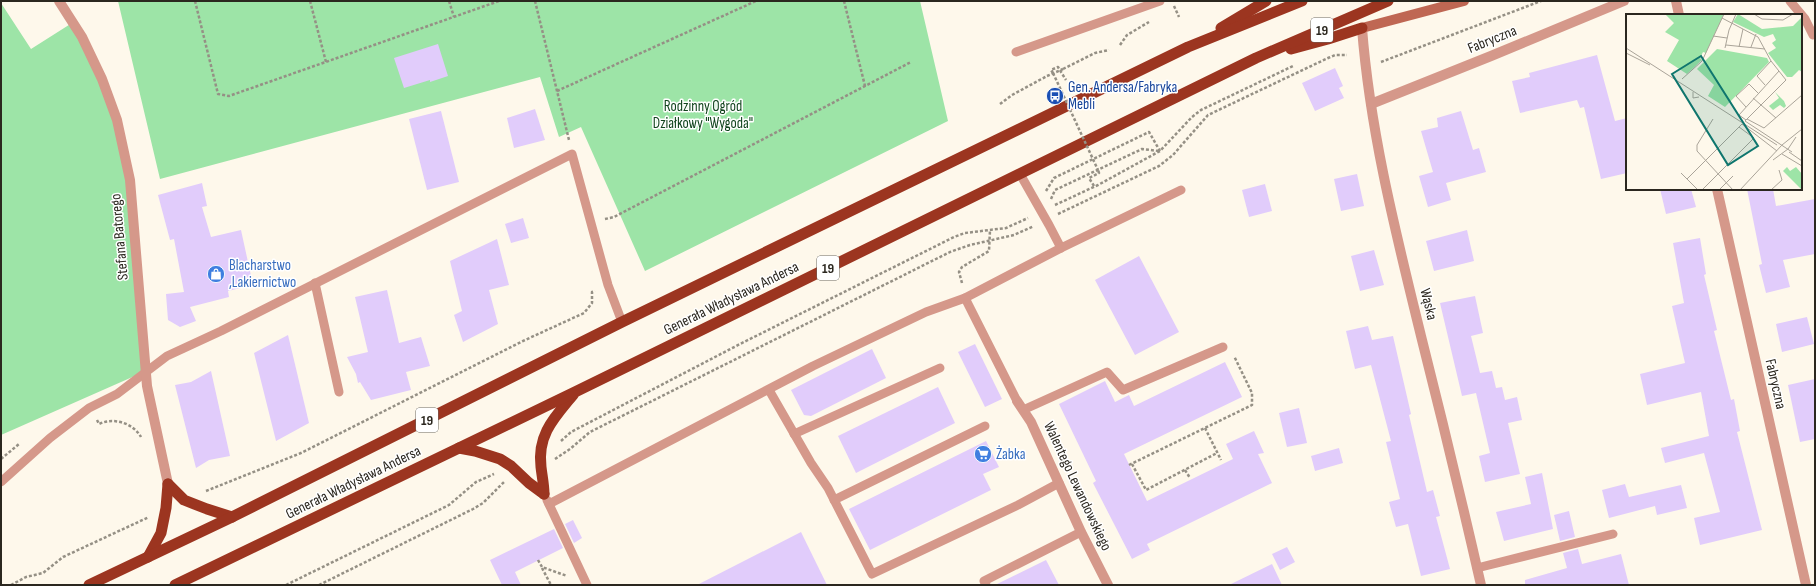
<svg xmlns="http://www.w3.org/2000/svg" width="1816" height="586" viewBox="0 0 1816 586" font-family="'Sofia Sans Condensed',sans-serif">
  <rect width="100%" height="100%" fill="#fef8eb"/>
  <g fill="#9de4a7">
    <path d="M118,1H920L948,121L645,271L581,127L559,137L540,77L160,179Z"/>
    <path d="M1,3L31,49L72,23L102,80L130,180L146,371L1,435Z"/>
  </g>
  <g fill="#e1ccfb">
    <path d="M438,44L448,76L430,82V80L404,88L394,58Z"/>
    <path d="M1597,55L1615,121L1627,118V173L1601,179L1584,107L1580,108L1577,100L1520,113L1512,81L1530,77L1529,73Z"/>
    <path d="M1335,68L1343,86L1339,88L1344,98L1315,111L1302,83Z"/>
    <path d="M535,109L545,140L514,148L507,118Z"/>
    <path d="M441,111L459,182L427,190L409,119Z"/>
    <path d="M1461,111L1473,150L1479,148L1486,172L1446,183L1451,200L1428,207L1419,176L1433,172L1421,131L1438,127L1437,118Z"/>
    <path d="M1357,174L1364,206L1341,211L1334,179Z"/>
    <path d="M202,183L207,206L202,207L211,237L241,230L253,285L228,291L229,297L190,307L196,321L180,327L168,320L166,294L184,292L174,239L170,240L158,195Z"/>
    <path d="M1265,184L1272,211L1249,217L1242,190Z"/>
    <path d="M1660,189H1691L1696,207L1666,214Z"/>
    <path d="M1747,189H1773L1776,206L1815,199V254L1783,260L1790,287L1766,293L1759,265L1762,264Z"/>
    <path d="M523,218L529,238L511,243L505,224Z"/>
    <path d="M1467,230L1474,261L1434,271L1426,241Z"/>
    <path d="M1700,238L1706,274L1704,275L1717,330L1714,331L1731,400L1734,399L1740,431L1737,432L1762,530L1700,545L1694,518L1720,512L1704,453L1665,463L1661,448L1709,436L1701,392L1647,405L1640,374L1685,363L1672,306L1684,303L1673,243Z"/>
    <path d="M497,239L509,285L489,290L498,324L463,342L454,315L462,311L450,261Z"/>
    <path d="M1374,250L1384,285L1360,291L1351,256Z"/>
    <path d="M1139,256L1179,332L1135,355L1095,280Z"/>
    <path d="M387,290L399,343L421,337L430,366L406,372L411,390L371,400L360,382L358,383L356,374L347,357L368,352L355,297Z"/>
    <path d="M1475,296L1483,333L1471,336L1480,373L1492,371L1496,388L1502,387L1505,400L1517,397L1522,420L1508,423L1520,474L1485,482L1479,456L1490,453L1476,393L1462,396L1440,303Z"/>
    <path d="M1807,317L1814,344L1782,352L1776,324Z"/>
    <path d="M1368,326L1372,340L1393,336L1411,414L1409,415L1427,492L1433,490L1440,516L1436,517L1450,569L1421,576L1408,524L1396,527L1389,502L1400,499L1386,442L1391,441L1371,365L1355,369L1346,331Z"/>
    <path d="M288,335L309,423L276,441L254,353Z"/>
    <path d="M975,344L1002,399L985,407L958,352Z"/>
    <path d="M872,349L886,378L811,416L804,415L791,390Z"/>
    <path d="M1225,362L1242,397L1124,454L1147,501L1233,459L1226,444L1254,431L1264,453L1258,454L1272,483L1147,544L1150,550L1132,559L1093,483L1096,481L1059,404L1105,381L1115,402L1129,395L1134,406Z"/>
    <path d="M211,371L230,456L209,460L196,468L175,385L191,382Z"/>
    <path d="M1815,379V439L1800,442L1788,385Z"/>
    <path d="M938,387L955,423L856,473L838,436Z"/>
    <path d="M1299,408L1307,443L1287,447L1279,413Z"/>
    <path d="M986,441L999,467L983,474L991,490L870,550L849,509Z"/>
    <path d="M1339,448L1343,463L1315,471L1311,456Z"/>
    <path d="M1542,473L1553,529L1504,541L1496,512L1531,504L1525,477Z"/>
    <path d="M1625,484L1629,497L1681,485L1687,508L1657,515L1655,506L1609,518L1602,490Z"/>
    <path d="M1569,511L1575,537L1560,541L1554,515Z"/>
    <path d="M573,520L582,538L574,543L565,524Z"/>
    <path d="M554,529L563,548L515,572L521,585H502L490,560Z"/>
    <path d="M801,532L827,585H697Z"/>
    <path d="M1287,547L1295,562L1280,570L1272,554Z"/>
    <path d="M1578,549L1582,564L1621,554L1629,585H1525V580L1567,568L1563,553Z"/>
    <path d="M1046,560L1059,585H995Z"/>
    <path d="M1272,564L1282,585H1229Z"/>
  </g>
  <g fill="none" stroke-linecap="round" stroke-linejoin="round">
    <g stroke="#959085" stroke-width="2.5" stroke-dasharray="3 2" stroke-linecap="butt">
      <path d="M195,1L218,94L229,96L499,1"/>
      <path d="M310,1L326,62"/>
      <path d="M449,1L454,17"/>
      <path d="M535,1L569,140"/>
      <path d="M844,1L865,86"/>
      <path d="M1174,6L1179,17"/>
      <path d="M1120,45L1127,35L1149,22"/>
      <path d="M1381,62L1541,1"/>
      <path d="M1063,69L1095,53L1109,50"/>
      <path d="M1053,73L1051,70L1058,67L1066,80"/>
      <path d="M557,91L756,1"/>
      <path d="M1000,104L1012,95L1047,76"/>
      <path d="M1094,186L1089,178L1099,173L1098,170"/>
      <path d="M1046,191L1054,178L1149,132L1160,151"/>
      <path d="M1051,199L1055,190L1142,149L1159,151"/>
      <path d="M1055,205L1098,185L1160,151L1192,117L1201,110L1293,66"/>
      <path d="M1058,214L1159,166L1173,155L1208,115L1328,58L1335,55H1347"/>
      <path d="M605,219L614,217L911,62"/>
      <path d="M962,283L959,272L962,267L989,251L990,230"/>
      <path d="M97,420L99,424C114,417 133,423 141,437"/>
      <path d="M1205,428L1221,460"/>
      <path d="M561,441L571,432L740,344L954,237L965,233L1006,228L1028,218"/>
      <path d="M1,459L19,444"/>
      <path d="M555,459L570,449L590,432L950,252L970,245L1014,235L1034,226"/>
      <path d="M1132,464L1146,490L1217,453"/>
      <path d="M1129,465L1252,405V393L1234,356"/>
      <path d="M1185,470L1190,478"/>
      <path d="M206,491L301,453L523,341L584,313L592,303V292L595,291"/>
      <path d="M538,560L542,567L567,576"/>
      <path d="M542,568L551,585"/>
      <path d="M11,585L26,577L43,573L63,557L149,517"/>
      <path d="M286,585L449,505L476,482L494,474"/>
      <path d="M319,585L473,509L483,503L505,481"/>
    </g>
    <g stroke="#d5988a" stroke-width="9">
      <path d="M1790,1L1805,19L1813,35"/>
      <path d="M1016,52L1160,1"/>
      <path d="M1020,174L1049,225L1061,248"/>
      <path d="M315,283L339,392"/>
      <path d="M965,298L1061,248L1181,190"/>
      <path d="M769,390L811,463L828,488L872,574L1018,505L1059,483"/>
      <path d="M1023,410L1107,372L1123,390L1223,347"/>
      <path d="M794,434L940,368"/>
      <path d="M1,482L50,438L89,408L117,394L167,356L221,331L572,154L608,285L622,322"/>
      <path d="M547,500L587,585"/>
      <path d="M834,500L985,426"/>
      <path d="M549,504L813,366L926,312L965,298L1017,401"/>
      <path d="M1477,568L1613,534"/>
      <path d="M986,585L984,581L1081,532"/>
    </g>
    <g stroke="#d5988a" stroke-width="10">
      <path d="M59,1L82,37L102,79L117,120L130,180L147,386L168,484"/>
      <path d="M1676,1L1679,15"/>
      <path d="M1362,28C1370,132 1396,234 1421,336C1442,419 1462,502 1481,585"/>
      <path d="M1371,104L1491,56L1624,1"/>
      <path d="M1717,189L1806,585"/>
      <path d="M1017,401L1031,422L1081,532L1108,585"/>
    </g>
    <path stroke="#bf6753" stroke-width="10" d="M1362,28L1464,1"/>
    <g stroke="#9c3520" stroke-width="11">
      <path d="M1221,28L1266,1"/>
      <path d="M1291,49L1328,39L1362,28"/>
      <path d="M459,448L475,451L500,459L511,466L529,483L544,494"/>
      <path d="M168,484L184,500L207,509L232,517"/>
      <path d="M544,494C544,485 542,476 541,467C537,435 554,418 573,395"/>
      <path d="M148,557L161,533L166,508L168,484"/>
      <path d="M89,585L232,517L622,322L1188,47L1302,1"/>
      <path d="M175,585L575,392L1256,58L1388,1"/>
    </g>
    <g stroke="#959085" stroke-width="2.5" stroke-dasharray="3 2" stroke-linecap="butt">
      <path d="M1053,73L1098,170"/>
      <path d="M1047,76L1063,69"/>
    </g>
  </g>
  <defs>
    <symbol id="bus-disc" viewBox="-11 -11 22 22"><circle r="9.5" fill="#1a4fb4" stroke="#fff"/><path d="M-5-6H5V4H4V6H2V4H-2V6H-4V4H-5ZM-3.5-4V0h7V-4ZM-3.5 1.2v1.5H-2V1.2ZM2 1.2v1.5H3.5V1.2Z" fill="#fff"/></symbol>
    <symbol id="shop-disc" viewBox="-11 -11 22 22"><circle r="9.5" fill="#3f7fe0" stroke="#fff"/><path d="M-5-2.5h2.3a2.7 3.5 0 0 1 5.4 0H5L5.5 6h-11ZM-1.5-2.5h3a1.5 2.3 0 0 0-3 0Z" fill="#fff"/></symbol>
    <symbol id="supermarket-disc" viewBox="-11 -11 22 22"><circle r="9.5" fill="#3f7fe0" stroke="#fff"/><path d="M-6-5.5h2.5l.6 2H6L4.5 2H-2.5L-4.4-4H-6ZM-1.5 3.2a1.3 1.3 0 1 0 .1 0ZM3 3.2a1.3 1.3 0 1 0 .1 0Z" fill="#fff"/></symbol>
  </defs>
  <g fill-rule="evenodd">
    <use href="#bus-disc" x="1045" y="86" width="20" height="20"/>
    <use href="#shop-disc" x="206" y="264" width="20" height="20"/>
    <use href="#supermarket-disc" x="973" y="444" width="20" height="20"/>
  </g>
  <g text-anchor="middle" stroke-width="3" stroke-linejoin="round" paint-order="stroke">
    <g fill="#fff" stroke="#6b6862" stroke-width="1">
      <rect x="1311" y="18" width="22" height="24" rx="3"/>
      <rect x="817" y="256" width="22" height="24" rx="3"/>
      <rect x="416" y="408" width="22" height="24" rx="3"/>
    </g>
    <g font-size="14" font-weight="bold" fill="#2b271f">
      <text x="1322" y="35">19</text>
      <text x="828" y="273">19</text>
      <text x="427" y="425">19</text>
    </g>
    <g font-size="15" fill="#2b271f" stroke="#fff">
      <text transform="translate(1492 39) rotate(-22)" y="5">Fabryczna</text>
      <text transform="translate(119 237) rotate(-95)" y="5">Stefana Batorego</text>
      <text transform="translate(731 298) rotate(-26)" y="5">Generała Władysława Andersa</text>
      <text transform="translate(1429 304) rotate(76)" y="5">Wąska</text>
      <text transform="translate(1776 384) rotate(77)" y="5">Fabryczna</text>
      <text transform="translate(353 482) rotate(-26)" y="5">Generała Władysława Andersa</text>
      <text transform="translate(1078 486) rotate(65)" y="5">Walentego Lewandowskiego</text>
    </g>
    <g font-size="15" fill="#164399" stroke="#fff" text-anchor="start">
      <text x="1068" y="92">Gen. Andersa/Fabryka<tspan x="1068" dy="17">Mebli</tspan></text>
    </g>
    <g font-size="15" fill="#11441d" stroke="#fff">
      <text x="703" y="111">Rodzinny Ogród<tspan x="703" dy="17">Działkowy "Wygoda"</tspan></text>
    </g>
    <g font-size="15" fill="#366cbe" stroke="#fff" text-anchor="start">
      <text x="229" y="270">Blacharstwo<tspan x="229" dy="17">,Lakiernictwo</tspan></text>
      <text x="996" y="459">Żabka</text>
    </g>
  </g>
  <g transform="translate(1626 14)">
    <rect width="176" height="176" fill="#fef8eb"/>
    <path d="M39,0H98L80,39L77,38L74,44L76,46L61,60L41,47L53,26L39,18L48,9ZM112,0L136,15L167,12L176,3V58L173,56L166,63H161L142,39L150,34L146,29L150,26L147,20L138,23L107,8ZM91,35L141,44L143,48L99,93L82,82L88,71L71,55ZM149,78L158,87L160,92L158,94L154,91L147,96L143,92L153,84ZM161,153L164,157L170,153L176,160V176L157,157Z" fill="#9de4a7"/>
    <path fill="none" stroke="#aaa499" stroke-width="1" d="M128,0L136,5L157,6L167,0M96,4L132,23L145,47L160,66L119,107M87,22L101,24M100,31L139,35M113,33L117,15M125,33L130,20M0,34L151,131M99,34L103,16L110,0M0,39L24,51M56,65L76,47L98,0M139,71L131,62L145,47M67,78V84L73,83M127,84L150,104M120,93L110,82L123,70L132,79M87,105L71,131V137L107,176M121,105L138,114L176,81M120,106L113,101L153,57M119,107L166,138M116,110L151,137M156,131L176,115M162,135L170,123M163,138L176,147M156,140L176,152M147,146L162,135M55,159L72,176M61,165L116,110M76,176L128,124L113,113M93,176L107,162M114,176L156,131M145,176L156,166L153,156"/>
    <path fill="#0f766e" fill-opacity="0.15" stroke="#0f766e" stroke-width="2" d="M75,42L132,132L102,151L46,60Z"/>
    <rect width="176" height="176" fill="none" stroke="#2b271f" stroke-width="2"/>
  </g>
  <rect width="1816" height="586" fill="none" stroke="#2b271f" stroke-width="4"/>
</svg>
